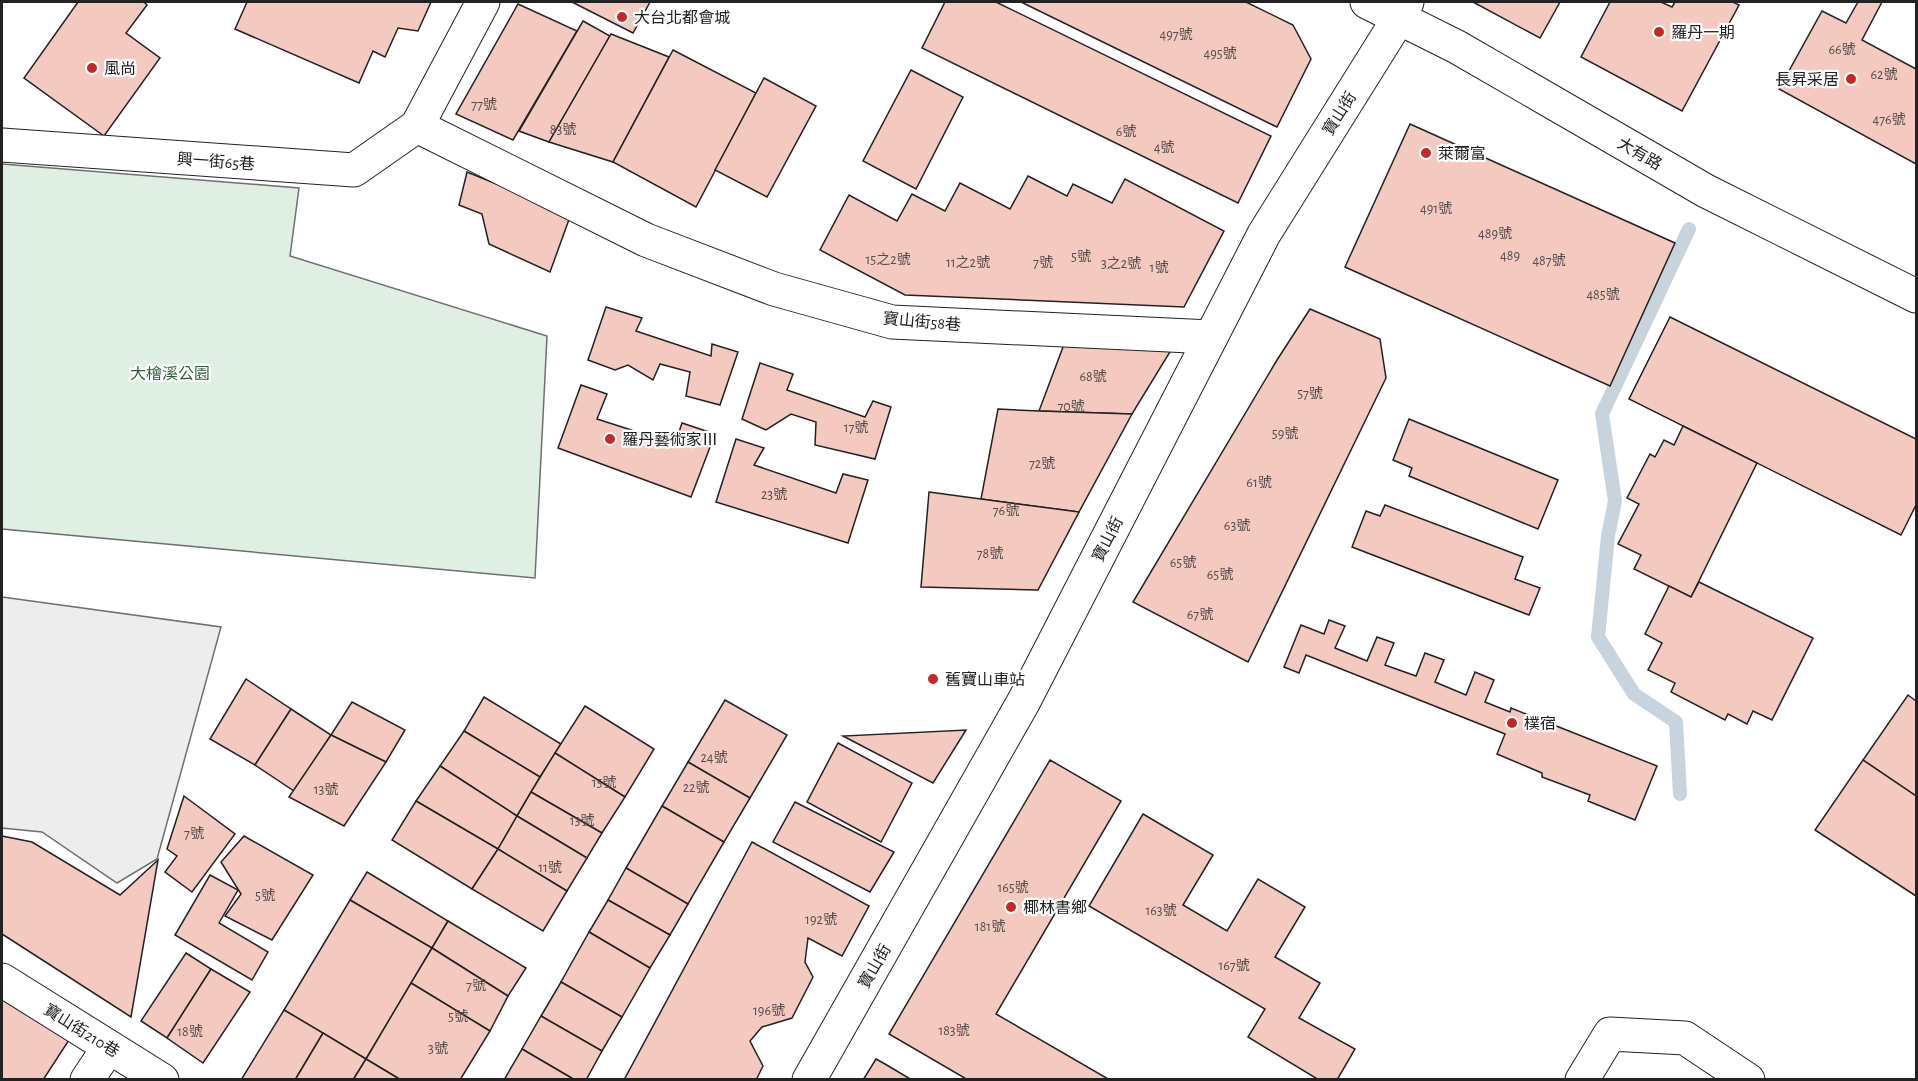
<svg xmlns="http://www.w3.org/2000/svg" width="1918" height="1081" viewBox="0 0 1918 1081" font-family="'Alegreya Sans','Noto Sans TC',sans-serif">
  <rect width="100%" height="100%" fill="#fff"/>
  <path fill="#e0efe3" stroke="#6f6f6f" stroke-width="1.5" d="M2,164L299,188L290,256L547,336L535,578L2,529Z"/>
  <path fill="#ededed" stroke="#6f6f6f" stroke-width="1.5" d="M2,597L221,627L157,859L117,883L42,832L2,828Z"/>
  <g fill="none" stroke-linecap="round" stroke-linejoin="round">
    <path stroke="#c7d3dd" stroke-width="14" d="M1680,794L1676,722L1634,694L1598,637L1608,536L1615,501L1602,414L1689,229"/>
  </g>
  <g fill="#f3c9c0" stroke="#222" stroke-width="1.5">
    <path d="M78,2H144L147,5L126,33L160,58L104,136L24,78Z"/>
    <path d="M247,2H431L418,31L398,28L385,57L373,51L359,83L235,29Z"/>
    <path d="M572,2H650L633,33Z"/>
    <path d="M945,2H996L1271,136L1238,203L922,48Z"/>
    <path d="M1021,2H1246L1293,25L1311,59L1277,127Z"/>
    <path d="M1473,2H1560L1540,38Z"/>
    <path d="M1610,2H1661L1672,7L1675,2H1733L1739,5L1682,111L1581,57Z"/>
    <path d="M1858,2H1882L1862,40L1916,69V164L1779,89L1822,11L1846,23Z"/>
    <path d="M518,4L577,31L513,140L456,114Z"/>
    <path d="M583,21L610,36L549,142L519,131Z"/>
    <path d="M611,34L669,57L613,162L549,142Z"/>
    <path d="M673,50L756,93L696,207L613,162Z"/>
    <path d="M911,70L963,97L916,189L863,161Z"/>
    <path d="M764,78L816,106L767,197L715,170Z"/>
    <path d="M1410,124L1675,243L1610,386L1345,267Z"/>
    <path d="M467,172L571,214L550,272L489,244L482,214L459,205Z"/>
    <path d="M1028,176L1067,196L1073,184L1112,203L1125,179L1224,231L1184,307L905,295L820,250L849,195L897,221L912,194L945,211L960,183L1010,209Z"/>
    <path d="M606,307L642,318L636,331L711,356L712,344L738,352L720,405L686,396L690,372L660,364L653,380L628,365L615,370L588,360Z"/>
    <path d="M1310,309L1380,339L1386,378L1248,662L1133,602L1277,360Z"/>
    <path d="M1670,317L1916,439V505L1901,535L1629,399Z"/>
    <path d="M1066,339L1176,342L1132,414L1039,411Z"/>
    <path d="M760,363L793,374L787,390L865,417L873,401L891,407L875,459L815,445L816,422L791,414L766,430L742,419Z"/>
    <path d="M581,385L607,394L597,419L675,444L682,423L715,434L691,497L558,448Z"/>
    <path d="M998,409L1039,411L1132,414L1079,512L981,499Z"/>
    <path d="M1409,419L1558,480L1538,529L1409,476L1412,468L1393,460Z"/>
    <path d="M1683,426L1757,463L1691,597L1634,569L1641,555L1618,544L1639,504L1627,498L1650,454L1655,457L1664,440L1674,445Z"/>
    <path d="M736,439L764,448L754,465L836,493L843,474L868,480L848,543L716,502Z"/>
    <path d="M929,492L981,499L1079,512L1038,590L921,587Z"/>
    <path d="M1385,505L1523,557L1515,579L1540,588L1529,615L1352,547L1366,511L1380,516Z"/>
    <path d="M1699,582L1813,638L1772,720L1753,711L1747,724L1728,714L1725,720L1671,692L1675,683L1648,670L1662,643L1645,634L1669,586L1691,597Z"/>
    <path d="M1329,620L1345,626L1335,648L1367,661L1377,637L1394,643L1385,665L1416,676L1425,653L1444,660L1435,682L1466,695L1475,672L1494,680L1485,702L1510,712L1511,708L1657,766L1635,820L1588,801L1590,795L1542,777V773L1497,754L1505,734L1306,655L1299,673L1284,667L1301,625L1324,634Z"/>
    <path d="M246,679L291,709L255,765L210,739Z"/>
    <path d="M1908,695L1916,701V796L1863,760Z"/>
    <path d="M484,697L561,744L540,777L464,731Z"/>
    <path d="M725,700L787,735L750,798L688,762Z"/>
    <path d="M352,702L405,730L386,762L331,735Z"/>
    <path d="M585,706L654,749L625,797L555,753Z"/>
    <path d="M291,709L331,735L294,791L255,765Z"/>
    <path d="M966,730L933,783L843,736Z"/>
    <path d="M464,731L540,777L517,816L440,766Z"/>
    <path d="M331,735L386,762L344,826L289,797Z"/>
    <path d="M838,743L912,783L881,842L807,802Z"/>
    <path d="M555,753L625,797L602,833L531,792Z"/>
    <path d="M1050,760L1121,801L996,1014L1110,1080H968L889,1034Z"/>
    <path d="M1863,760L1916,796V896L1815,830Z"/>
    <path d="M688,762L750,798L724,842L662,806Z"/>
    <path d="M440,766L517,816L498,849L416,801Z"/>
    <path d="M531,792L602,833L587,858L517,816Z"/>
    <path d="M184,796L235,834L192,892L165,872L177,856L167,849Z"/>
    <path d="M416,801L498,849L472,889L392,840Z"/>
    <path d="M795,802L894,852L870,892L773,842Z"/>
    <path d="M662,806L724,842L688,904L626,868Z"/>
    <path d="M1143,814L1213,855L1183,905L1227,931L1258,879L1305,907L1275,957L1320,983L1299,1018L1355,1049L1337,1080H1319L1248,1037L1265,1009L1089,906Z"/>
    <path d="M517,816L587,858L567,891L498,849Z"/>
    <path d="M2,836L32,842L120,895L158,860L131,1017L2,934Z"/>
    <path d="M244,836L313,875L272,940L225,916L241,894L221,862Z"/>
    <path d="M752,842L869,906L842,956L808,938L805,962L813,977L792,1018L762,1027L750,1041L763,1066L756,1080H624Z"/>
    <path d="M498,849L567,891L543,931L472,889Z"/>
    <path d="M626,868L688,904L670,935L608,900Z"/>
    <path d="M367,872L448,921L432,948L350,900Z"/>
    <path d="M210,875L238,890L219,923L268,952L252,980L175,935Z"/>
    <path d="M350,900L432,948L366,1059L284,1010Z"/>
    <path d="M608,900L670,935L650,968L589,932Z"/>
    <path d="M448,921L526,968L508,996L432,948Z"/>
    <path d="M589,932L650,968L622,1017L561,982Z"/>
    <path d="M432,948L508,996L490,1031L411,983Z"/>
    <path d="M186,953L211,969L167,1038L141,1021Z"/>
    <path d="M211,969L250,992L203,1063L167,1038Z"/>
    <path d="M561,982L622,1017L602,1051L541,1016Z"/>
    <path d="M411,983L490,1031L460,1080H401L366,1059Z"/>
    <path d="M2,998L69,1040L43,1080H2Z"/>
    <path d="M284,1010L323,1033L295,1080H241Z"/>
    <path d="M541,1016L602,1051L586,1080H575L522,1049Z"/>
    <path d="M323,1033L366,1059L353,1080H295Z"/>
    <path d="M522,1049L575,1080H504Z"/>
    <path d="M366,1059L401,1080H353Z"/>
    <path d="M876,1059L885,1064L912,1080H863Z"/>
  </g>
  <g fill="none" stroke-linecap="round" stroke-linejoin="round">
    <defs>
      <g id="minor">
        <path d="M1367,2L1457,47L1706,191L1916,296"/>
        <path d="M417,126L646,240L774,289L892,322L1211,337"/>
        <path d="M2,145L354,170L417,126L483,2"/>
        <path d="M2,980L162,1080"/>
        <path d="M87,1080L109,1047"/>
        <path d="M809,1080L1024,701L1264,234L1399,18L1407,2"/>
        <path d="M1582,1080L1610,1034L1685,1038L1748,1080"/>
      </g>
    </defs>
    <use href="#minor" stroke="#222" stroke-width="35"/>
    <use href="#minor" stroke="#fff" stroke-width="33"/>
  </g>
  <g fill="#c62828" stroke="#fff" stroke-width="2">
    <circle cx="622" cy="17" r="6"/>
    <circle cx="1659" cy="32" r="6"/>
    <circle cx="92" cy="68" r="6"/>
    <circle cx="1851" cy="79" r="6"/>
    <circle cx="1426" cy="153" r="6"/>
    <circle cx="610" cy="439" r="6"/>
    <circle cx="933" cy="679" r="6"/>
    <circle cx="1512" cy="723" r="6"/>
    <circle cx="1011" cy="907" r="6"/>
  </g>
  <g text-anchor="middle" stroke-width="4.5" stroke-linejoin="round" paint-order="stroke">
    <g font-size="14" fill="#564c4a">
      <text x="1176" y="39">497號</text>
      <text x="1842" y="54">66號</text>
      <text x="1220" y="58">495號</text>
      <text x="1884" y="79">62號</text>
      <text x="484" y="109">77號</text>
      <text x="1889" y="124">476號</text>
      <text x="563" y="134">83號</text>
      <text x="1126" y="136">6號</text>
      <text x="1164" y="152">4號</text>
      <text x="1436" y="213">491號</text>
      <text x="1495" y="238">489號</text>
      <text x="1510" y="260">489</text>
      <text x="1081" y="261">5號</text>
      <text x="888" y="264">15之2號</text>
      <text x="1549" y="265">487號</text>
      <text x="968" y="267">11之2號</text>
      <text x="1043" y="267">7號</text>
      <text x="1121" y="268">3之2號</text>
      <text x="1159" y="272">1號</text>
      <text x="1603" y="299">485號</text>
      <text x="1093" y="381">68號</text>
      <text x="1310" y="398">57號</text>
      <text x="1071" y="411">70號</text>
      <text x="856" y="432">17號</text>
      <text x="1285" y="438">59號</text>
      <text x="1042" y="468">72號</text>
      <text x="1259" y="487">61號</text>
      <text x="774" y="499">23號</text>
      <text x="1006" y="515">76號</text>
      <text x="1237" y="530">63號</text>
      <text x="990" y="558">78號</text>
      <text x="1183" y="567">65號</text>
      <text x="1220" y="579">65號</text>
      <text x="1200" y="619">67號</text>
      <text x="714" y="762">24號</text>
      <text x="604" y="787">15號</text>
      <text x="696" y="792">22號</text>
      <text x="326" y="794">13號</text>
      <text x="582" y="825">13號</text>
      <text x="194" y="838">7號</text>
      <text x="550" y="872">11號</text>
      <text x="1013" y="892">165號</text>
      <text x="265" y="900">5號</text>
      <text x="1161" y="915">163號</text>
      <text x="821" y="924">192號</text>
      <text x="990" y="931">181號</text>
      <text x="1234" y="970">167號</text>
      <text x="476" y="990">7號</text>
      <text x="769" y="1015">196號</text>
      <text x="458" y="1021">5號</text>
      <text x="954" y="1035">183號</text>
      <text x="190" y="1036">18號</text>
      <text x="438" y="1053">3號</text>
    </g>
    <g font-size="16" fill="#222" stroke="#fff" text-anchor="start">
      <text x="634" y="23">大台北都會城</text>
      <text x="1671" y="38">羅丹一期</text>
      <text x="104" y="74">風尚</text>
      <text x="1839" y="85" text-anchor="end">長昇采居</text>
      <text x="1438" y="159">萊爾富</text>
      <text x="622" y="445">羅丹藝術家Ⅲ</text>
      <text x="945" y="685">舊寶山車站</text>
      <text x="1524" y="729">樸宿</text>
      <text x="1023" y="913">椰林書鄉</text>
    </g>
    <g font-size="16" fill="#222" stroke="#fff">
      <text transform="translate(1339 113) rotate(-58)" y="6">寶山街</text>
      <text transform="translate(1640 153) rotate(30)" y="6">大有路</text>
      <text transform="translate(216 161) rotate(4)" y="6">興一街65巷</text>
      <text transform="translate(922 321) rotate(5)" y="6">寶山街58巷</text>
      <text transform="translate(1107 539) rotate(-63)" y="6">寶山街</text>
      <text transform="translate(874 966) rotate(-60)" y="6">寶山街</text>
      <text transform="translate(82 1030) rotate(32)" y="6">寶山街210巷</text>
    </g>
    <g font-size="16" fill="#2f5e38" stroke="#fff">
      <text x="170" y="379">大檜溪公園</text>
    </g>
  </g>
  <rect width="1918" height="1081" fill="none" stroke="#222222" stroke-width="6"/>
</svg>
